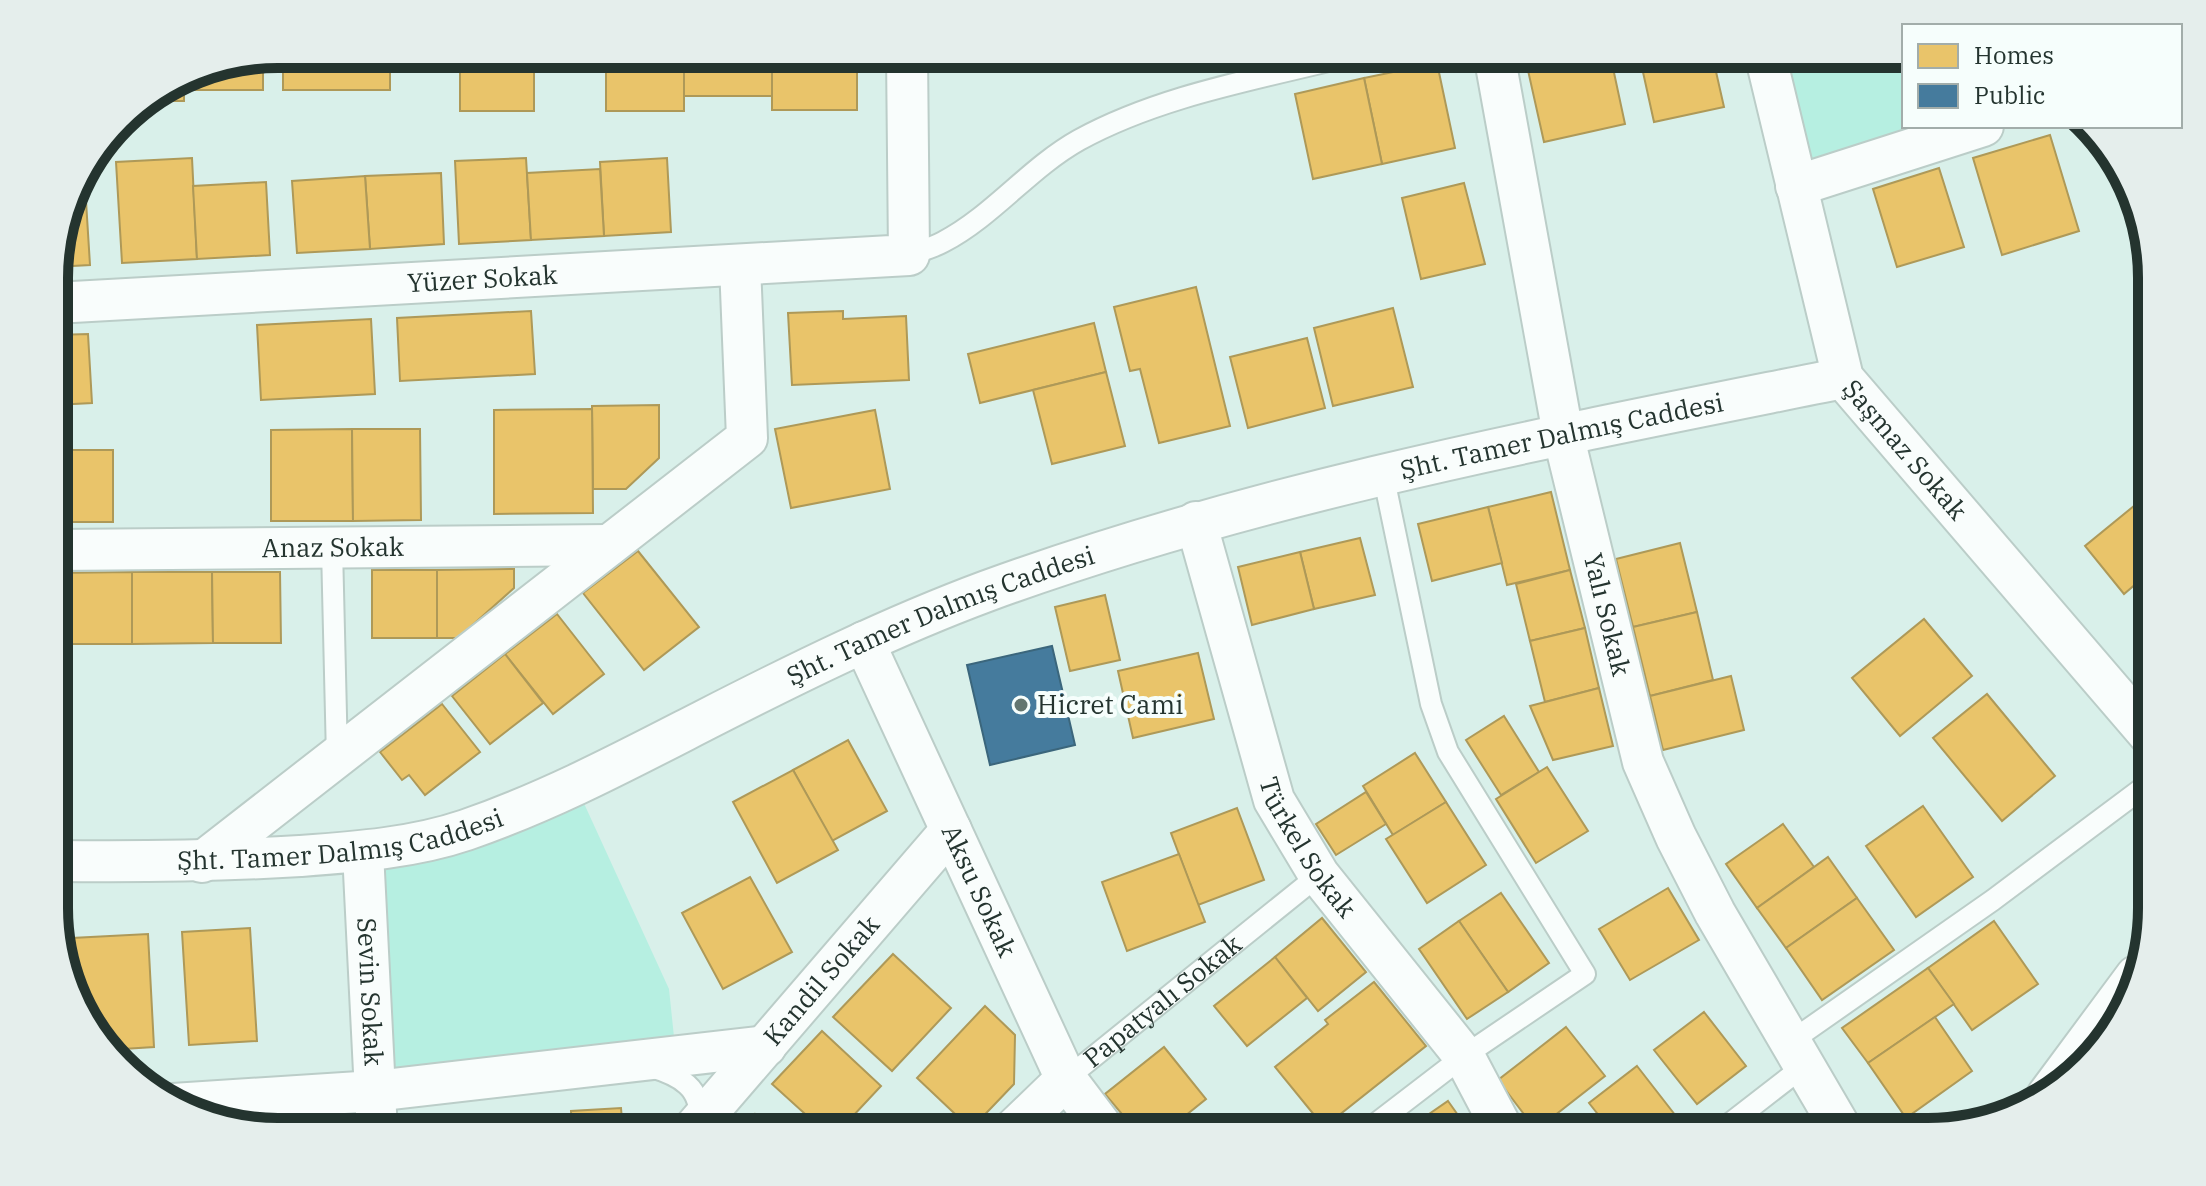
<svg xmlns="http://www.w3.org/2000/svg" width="2206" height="1186" viewBox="0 0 2206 1186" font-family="'IBM Plex Serif',serif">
  <rect width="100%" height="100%" fill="#d9f0ea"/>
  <g fill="#b6efe1">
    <path d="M1765,54H1904V126H1983L1796,186Z"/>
    <path d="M576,786L669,989L676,1056L375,1091L363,852Z"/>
  </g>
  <g fill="#e9c46a" stroke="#ae9958" stroke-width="2">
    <rect x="283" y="54" width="107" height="36"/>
    <rect x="460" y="54" width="74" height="57"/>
    <rect x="606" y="54" width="78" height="57"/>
    <rect x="684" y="54" width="88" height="42"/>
    <rect x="772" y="54" width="85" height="56"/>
    <path d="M1539,54H1610L1625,124L1544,142L1525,57Z"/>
    <path d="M1639,54H1712L1724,107L1654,122Z"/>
    <path d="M263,57V90H184V76L193,71Z"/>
    <path d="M1437,63L1455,148L1382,164L1364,78Z"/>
    <path d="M184,76V101H143Z"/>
    <path d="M1364,78L1382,164L1313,179L1295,94Z"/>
    <path d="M2050,135L2079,231L2002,255L1973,158Z"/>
    <path d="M192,158L197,259L122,263L116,162Z"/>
    <path d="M526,158L531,240L459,244L455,161Z"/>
    <path d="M667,158L671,232L604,236L600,162Z"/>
    <path d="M1939,168L1964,247L1897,267L1873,189Z"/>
    <path d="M84,169L90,265L55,267L77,179Z"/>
    <path d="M600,169L604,236L531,240L527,173Z"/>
    <path d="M441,173L444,244L370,249L365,176Z"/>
    <path d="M365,176L370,249L297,253L292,181Z"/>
    <path d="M266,182L270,255L197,259L193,186Z"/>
    <path d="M1464,183L1485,264L1421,279L1402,198Z"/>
    <path d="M1196,287L1230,426L1159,443L1140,369L1130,371L1114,307Z"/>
    <path d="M1393,308L1413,387L1333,406L1314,328Z"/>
    <path d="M531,311L535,374L400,381L397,318Z"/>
    <path d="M843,311V319L906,316L909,380L792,385L788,313Z"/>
    <path d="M371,319L375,394L261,400L257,325Z"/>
    <path d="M1094,323L1106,372L980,403L968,354Z"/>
    <path d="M88,334L92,403L55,405V335Z"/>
    <path d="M1307,338L1325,408L1248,428L1230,357Z"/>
    <path d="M1106,372L1125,446L1052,464L1033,390Z"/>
    <path d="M659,405V458L626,489H593L592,406Z"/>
    <path d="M592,409L593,513L494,514V410Z"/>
    <path d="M875,410L890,489L791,508L775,429Z"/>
    <path d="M352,429L353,521H271V430Z"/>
    <path d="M352,429H420L421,520L353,521Z"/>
    <rect x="55" y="450" width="58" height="72"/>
    <path d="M1551,492L1570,570L1507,585L1488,507Z"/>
    <path d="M2151,492V571L2124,594L2085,546Z"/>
    <path d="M1488,507L1502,563L1432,581L1418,524Z"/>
    <path d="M1360,538L1375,595L1314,609L1300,552Z"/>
    <path d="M1680,543L1697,612L1633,627L1616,559Z"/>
    <path d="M638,551L699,627L644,670L583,593Z"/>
    <path d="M1300,552L1314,609L1252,625L1238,567Z"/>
    <path d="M514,569V588L458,638H437V570Z"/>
    <rect x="372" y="570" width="65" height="68"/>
    <path d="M1570,570L1585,628L1530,641L1516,584Z"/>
    <path d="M132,572V644H55V573Z"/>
    <path d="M132,572H212L213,643L132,644Z"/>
    <path d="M212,572H280L281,643H213Z"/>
    <path d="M1105,595L1120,660L1070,671L1055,607Z"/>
    <path d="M1697,612L1713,680L1650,696L1633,627Z"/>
    <path d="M557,614L604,674L553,714L505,654Z"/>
    <path d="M1924,619L1972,676L1900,736L1852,678Z"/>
    <path d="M1585,628L1599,688L1545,702L1530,641Z"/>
    <path d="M1198,653L1214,719L1133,738L1118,671Z"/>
    <path d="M505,654L543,703L490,744L452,696Z"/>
    <path d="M1731,676L1744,730L1663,750L1650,696Z"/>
    <path d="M1599,688L1613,746L1553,760L1530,706Z"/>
    <path d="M1987,694L2055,776L2002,821L1933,738Z"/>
    <path d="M442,704L480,752L425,795L409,775L402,780L380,752Z"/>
    <path d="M1504,716L1539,772L1501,795L1466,740Z"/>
    <path d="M848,740L887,811L832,841L793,770Z"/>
    <path d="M1415,753L1446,802L1393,835L1363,786Z"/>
    <path d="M1547,767L1588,831L1536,863L1496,799Z"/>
    <path d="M793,770L838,850L777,883L733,802Z"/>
    <path d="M1366,792L1386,824L1336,855L1316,824Z"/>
    <path d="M1446,802L1486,865L1427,903L1386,839Z"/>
    <path d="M1923,806L1973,877L1916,917L1866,846Z"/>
    <path d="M1237,808L1264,880L1198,905L1171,833Z"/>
    <path d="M1783,824L1814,867L1757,908L1726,864Z"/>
    <path d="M1179,854L1205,922L1127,951L1102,882Z"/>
    <path d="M1828,857L1857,898L1786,948L1757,908Z"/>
    <path d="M750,877L792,952L723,989L682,913Z"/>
    <path d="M1668,888L1699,940L1630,980L1599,929Z"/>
    <path d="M1501,893L1549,963L1508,992L1459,921Z"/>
    <path d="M1857,898L1894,950L1822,1000L1786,948Z"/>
    <path d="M1322,918L1366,972L1318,1011L1275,957Z"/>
    <path d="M1459,921L1508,992L1467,1019L1419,949Z"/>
    <path d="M1994,921L2038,984L1972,1030L1928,968Z"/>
    <path d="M250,928L257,1041L189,1045L182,932Z"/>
    <path d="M148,934L154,1047L107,1050L100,1044L74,982L72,938Z"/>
    <path d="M893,954L951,1008L892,1071L833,1017Z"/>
    <path d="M1275,957L1307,998L1247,1046L1214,1006Z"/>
    <path d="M1928,968L1954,1004L1868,1063L1842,1028Z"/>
    <path d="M1374,982L1426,1046L1324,1127L1275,1067L1328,1024L1325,1020Z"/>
    <path d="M985,1006L1015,1035L1014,1084L971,1129L917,1078Z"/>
    <path d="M1704,1012L1746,1066L1697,1104L1654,1050Z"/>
    <path d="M1935,1017L1972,1071L1906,1118L1868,1063Z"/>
    <path d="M1566,1027L1605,1076L1536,1130L1498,1080Z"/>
    <path d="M822,1031L881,1086L838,1132H825L772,1084Z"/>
    <path d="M1164,1047L1206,1099L1165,1132H1137L1105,1094Z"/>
    <path d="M1637,1066L1679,1120L1663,1132H1612L1589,1103Z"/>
    <path d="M1448,1101L1470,1132H1403Z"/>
    <path d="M621,1108L623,1132H572L571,1111Z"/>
    <path d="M755,1114L774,1132H738Z"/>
    <path d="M523,1115L524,1132H444L443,1120Z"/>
  </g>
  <path fill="#457b9d" stroke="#3b667c" stroke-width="2" d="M1052,646L1075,745L990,765L967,665Z"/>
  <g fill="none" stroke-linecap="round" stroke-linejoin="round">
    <defs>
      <g id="lane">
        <path d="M909,255C920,251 932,248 943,242C993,216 1029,168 1079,140C1163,94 1264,78 1357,54"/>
        <path d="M332,548L337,757"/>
        <path d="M1790,1042L1993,900L2152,781"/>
        <path d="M651,1067C678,1075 704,1088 698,1120"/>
        <path id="s1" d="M1066,1079L1319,875"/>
        <path d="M1365,1132L1464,1056L1585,974L1448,752L1431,704L1383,474"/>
        <path d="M1719,1132L1804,1066"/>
      </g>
      <g id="street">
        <path id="s2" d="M1494,54L1563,434L1643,762L1676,837L1715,913L1843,1132"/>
        <path id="s3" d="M1765,54L1843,378L2152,738"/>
        <path d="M1796,186L1983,126"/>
        <path id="s4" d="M55,303L909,255L907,54"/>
        <path id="s5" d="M1196,522L1274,800L1319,875L1464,1056L1504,1132"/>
        <path id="s6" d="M55,550L609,545"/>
        <path id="s7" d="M864,642L1066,1079L1106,1132"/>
        <path id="s8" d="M363,852L377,1132"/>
        <path id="s9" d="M56,861C138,862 218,861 300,856C356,852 413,848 466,830C550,801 627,760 705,720C797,673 890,627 987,591C1264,490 1555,436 1843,378"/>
        <path d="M202,862L747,438L740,265"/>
        <path d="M2047,1096L2136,976"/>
        <path d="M173,1104L375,1091L766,1046"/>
        <path id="s10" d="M691,1132L951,830"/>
        <path d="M1011,1132L1066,1079"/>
      </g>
    </defs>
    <use href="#lane" stroke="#bbcdc8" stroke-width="24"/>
    <use href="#street" stroke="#bbcdc8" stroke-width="44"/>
    <use href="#lane" stroke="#f9fdfc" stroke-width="20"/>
    <use href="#street" stroke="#f9fdfc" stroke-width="40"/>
  </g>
  <circle fill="#637670" stroke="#f6fefc" stroke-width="3" cx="1021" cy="705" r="8"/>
  <g text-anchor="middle" stroke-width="8" stroke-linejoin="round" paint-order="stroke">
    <g font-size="26" fill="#24342f" stroke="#f6fefc">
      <text dy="9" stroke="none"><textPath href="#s4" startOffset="428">Yüzer Sokak</textPath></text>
      <text dy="9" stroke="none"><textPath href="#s9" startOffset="1582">Şht. Tamer Dalmış Caddesi</textPath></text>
      <text dy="9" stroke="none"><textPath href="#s3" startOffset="428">Şaşmaz Sokak</textPath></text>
      <text dy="9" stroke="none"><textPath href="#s6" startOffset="278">Anaz Sokak</textPath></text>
      <text dy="9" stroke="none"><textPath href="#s2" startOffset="572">Yalı Sokak</textPath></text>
      <text dy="9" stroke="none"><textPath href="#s9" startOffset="934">Şht. Tamer Dalmış Caddesi</textPath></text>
      <text dy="9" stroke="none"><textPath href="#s9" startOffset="286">Şht. Tamer Dalmış Caddesi</textPath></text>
      <text dy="9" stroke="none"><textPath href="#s5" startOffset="346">Türkel Sokak</textPath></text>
      <text dy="9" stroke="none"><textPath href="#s7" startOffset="274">Aksu Sokak</textPath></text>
      <text dy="9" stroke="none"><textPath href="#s10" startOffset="200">Kandil Sokak</textPath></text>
      <text dy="9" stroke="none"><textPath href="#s8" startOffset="140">Sevin Sokak</textPath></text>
      <text dy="9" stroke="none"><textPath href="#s1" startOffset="124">Papatyalı Sokak</textPath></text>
    </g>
    <g font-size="26" fill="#24342f" stroke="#f6fefc" text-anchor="start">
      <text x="1037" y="714">Hicret Cami</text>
    </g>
  </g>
  <path d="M0 0H2206V1186H0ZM278 68H1928A210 210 0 0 1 2138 278V908A210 210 0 0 1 1928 1118H278A210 210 0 0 1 68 908V278A210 210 0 0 1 278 68Z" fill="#e5eeec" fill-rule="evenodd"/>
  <path fill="none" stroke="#24342f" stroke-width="10" d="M278 68H1928A210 210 0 0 1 2138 278V908A210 210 0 0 1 1928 1118H278A210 210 0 0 1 68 908V278A210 210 0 0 1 278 68Z"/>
  <rect x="1902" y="24" width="280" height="104" fill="#f6fefc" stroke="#a2adaa" stroke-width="2"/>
  <rect x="1918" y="44" width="40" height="24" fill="#e9c46a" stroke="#a2adaa" stroke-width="2"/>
  <text x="1974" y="64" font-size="24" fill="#24342f">Homes</text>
  <rect x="1918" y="84" width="40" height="24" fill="#457b9d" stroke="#a2adaa" stroke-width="2"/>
  <text x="1974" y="104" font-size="24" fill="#24342f">Public</text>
</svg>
